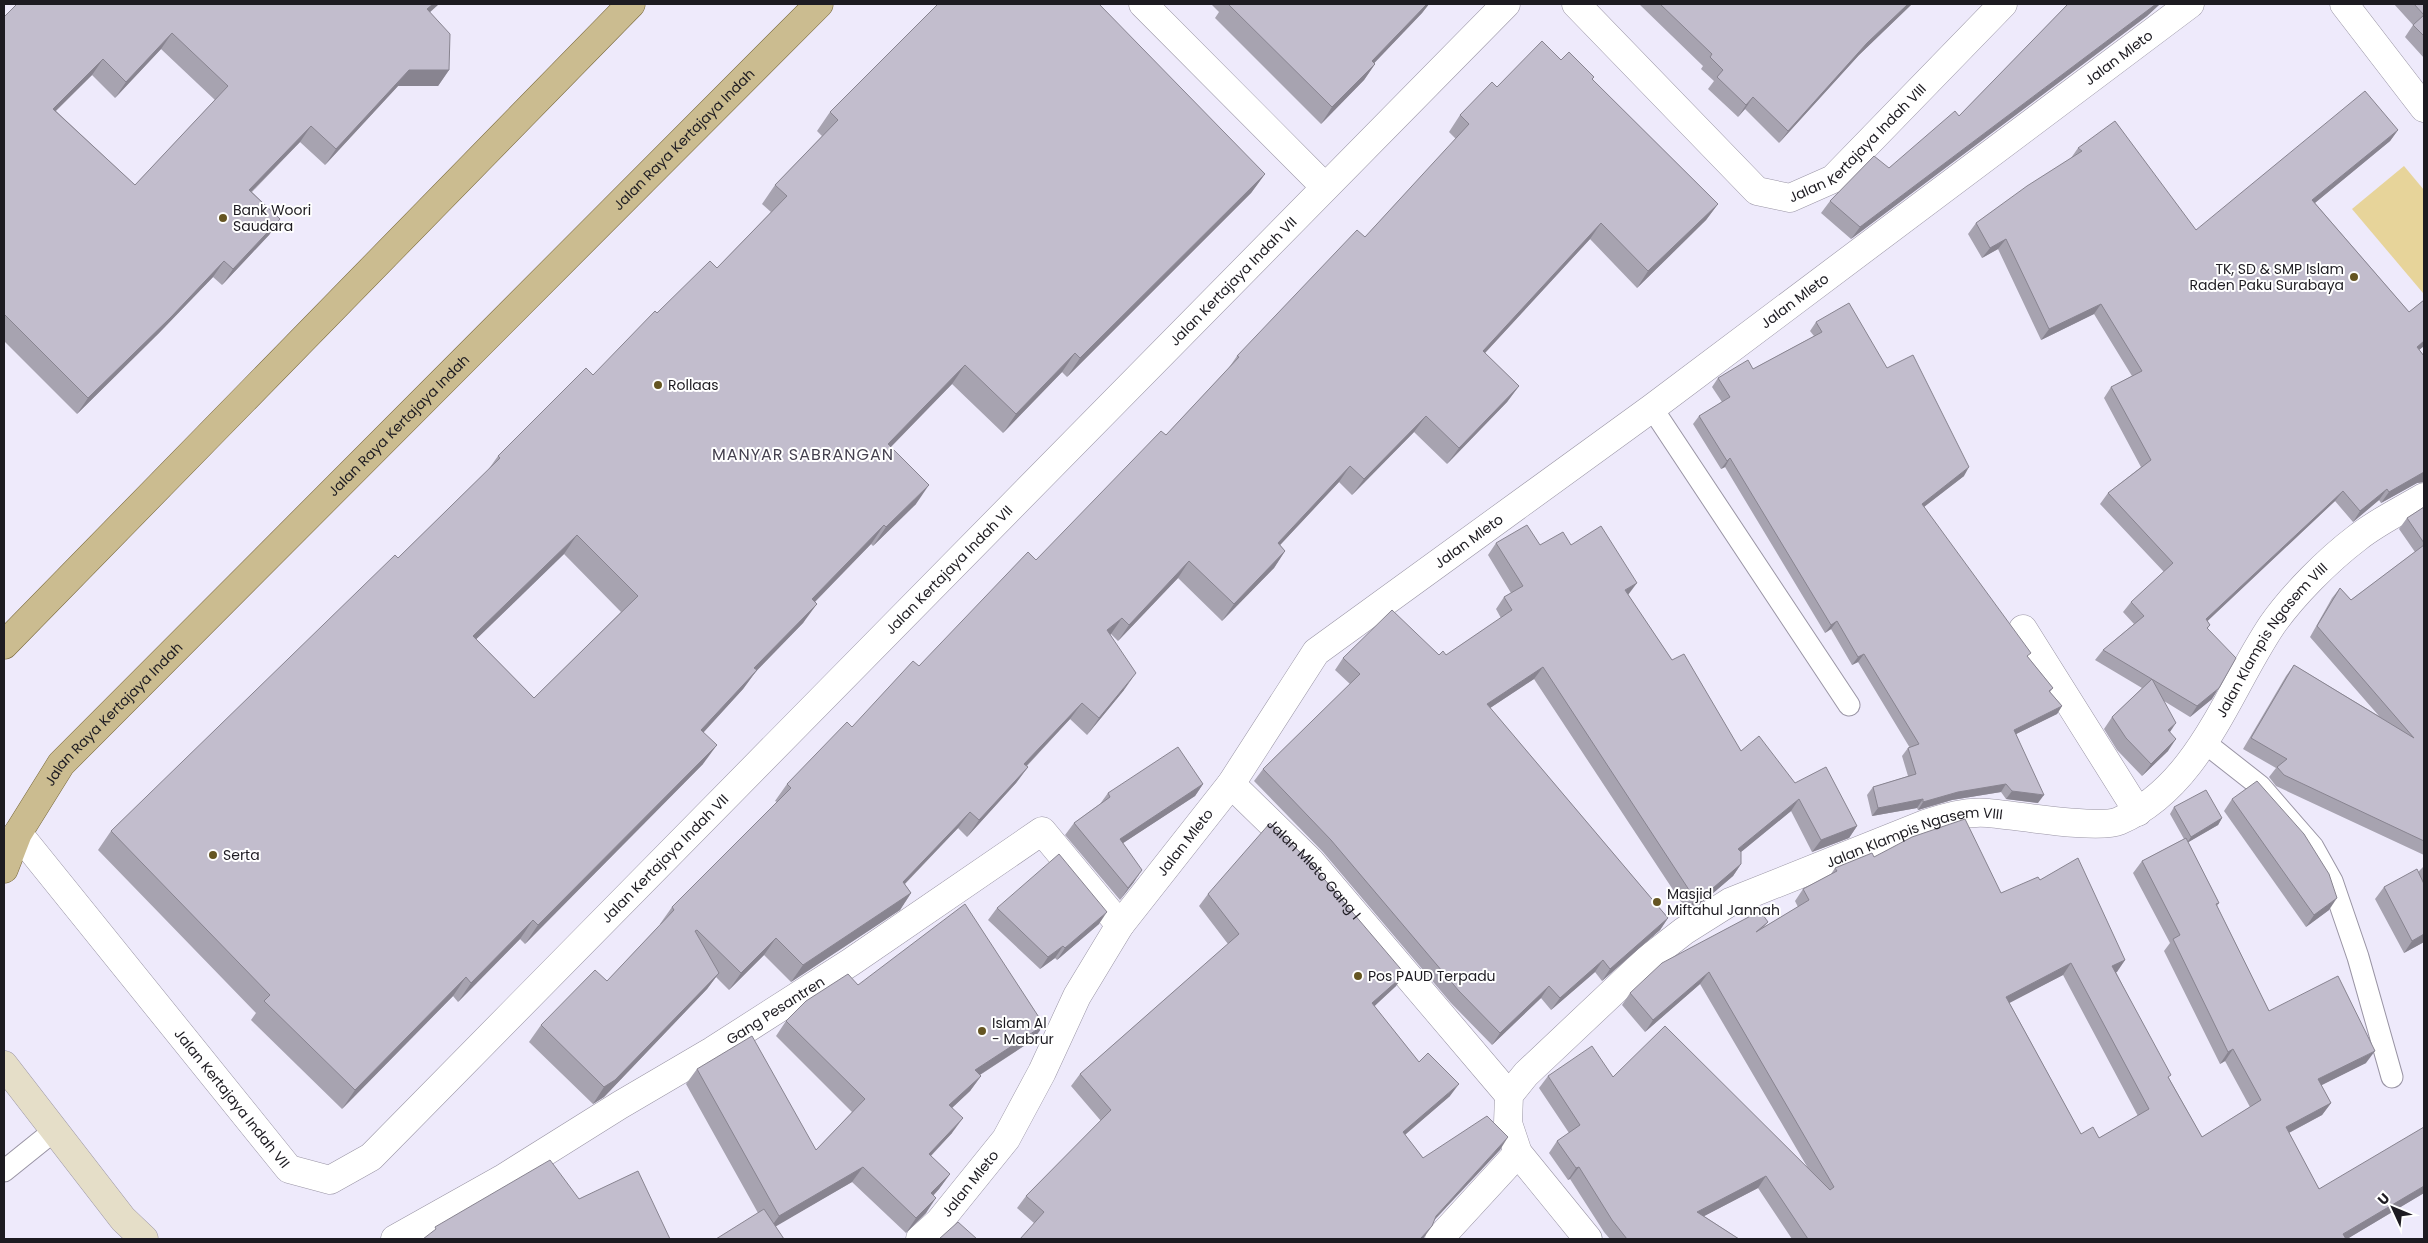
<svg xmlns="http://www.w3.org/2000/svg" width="2428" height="1243" viewBox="0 0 2428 1243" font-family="Poppins,sans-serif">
  <rect width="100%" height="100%" fill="#eeeafb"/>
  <path fill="#e7d49a" d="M2404,166L2424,190L2423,293L2352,209Z"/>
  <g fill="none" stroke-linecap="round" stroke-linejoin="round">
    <defs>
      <g id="lane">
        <path d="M1652,408L1849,705"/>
        <path d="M2204,742L2260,786L2313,847L2332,881L2358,957L2392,1077"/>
        <path d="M4,1171L55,1130"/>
      </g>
      <g id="street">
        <path d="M1143,4L1325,187"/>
        <path id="s1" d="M1576,4L1757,191L1790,198L1833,179L2003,4"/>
        <path d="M2344,4L2424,108"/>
        <path d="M2023,629L2138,812"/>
        <path id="s2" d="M1231,784L1311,862L1509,1095"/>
        <path id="s3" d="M18,833L289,1169L330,1180L371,1157L1506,4"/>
        <path id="s4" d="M395,1239L502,1179L620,1105L712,1051L851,962L1042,831L1120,925"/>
        <path id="s5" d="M920,1239L939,1222L1006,1139L1042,1072L1077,996L1120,925L1231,784L1316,652L1652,408L2190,4"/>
        <path d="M1439,1239L1518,1153"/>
        <path id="s6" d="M1588,1239L1518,1153L1508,1123L1509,1095L1526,1074L1648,959L1684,931L1730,902L1925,824C1945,817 1966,811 1988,813C2015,815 2098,830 2119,821C2199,786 2227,692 2272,625C2293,595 2328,560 2357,538C2377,522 2402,510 2424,497"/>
      </g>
      <path id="secondary" d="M4,1065L123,1219L144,1239"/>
      <g id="primary">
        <path d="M4,645L631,4"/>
        <path id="s7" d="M4,869L18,833L61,764L819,4"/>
      </g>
    </defs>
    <use href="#lane" stroke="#9994a4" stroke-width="23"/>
    <use href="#street" stroke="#9994a4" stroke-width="29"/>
    <use href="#secondary" stroke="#9994a4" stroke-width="29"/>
    <use href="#primary" stroke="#776739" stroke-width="29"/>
    <use href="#lane" stroke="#fff" stroke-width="21"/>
    <use href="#street" stroke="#fff" stroke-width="28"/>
    <use href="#secondary" stroke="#e5dec8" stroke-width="28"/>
    <use href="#primary" stroke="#cbbc90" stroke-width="28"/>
  </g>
  <g fill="#a7a3b0" fill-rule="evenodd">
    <path d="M17,4H439L429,12L449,70L438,86H398L325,165L300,142L252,192L280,219L269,235L222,285L213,277L159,333L77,414L4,341V17ZM161,49L215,100L135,185L56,111L92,75L115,98Z"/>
    <path d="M1211,4H1429L1422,13L1374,63L1375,64L1364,80L1321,124L1215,18L1219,12Z"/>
    <path d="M1639,4H1912L1859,55L1779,143L1745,109L1738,117L1708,89L1714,81L1701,69L1703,66Z"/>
    <path d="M2068,4H2160L2147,16L1851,239L1821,213L1830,201L1889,168L1959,116Z"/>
    <path d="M2394,4H2424V58L2405,37L2413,25Z"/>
    <path d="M1561,60L1592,79L1718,204L1706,220L1637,288L1590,239L1485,353L1519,386L1507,402L1447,464L1414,432L1352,495L1339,482L1280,545L1285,551L1274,568L1222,621L1178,578L1118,641L1111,634L1110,635L1124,690L1087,735L1070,719L1027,766L1028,767L1016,783L967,837L958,828L905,884L911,893L900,910L791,982L764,955L729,990L716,977L707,989L604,1097L593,1104L529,1042L541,1025L607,981L661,924H660L672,907L777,802L775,801L787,784L852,727L1036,560L1166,435L1228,369L1237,356L1365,237L1456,139L1449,132L1460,115L1497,87Z"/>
    <path d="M830,112L1265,174L1251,193L1067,377L1062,372L1003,433L952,384L891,447L916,504L873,546L871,544L815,602L803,623L757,670L743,689L704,732L703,764L525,944L520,939L458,1002L453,996L342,1109L251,1020L256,1013L98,850L111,831L398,558L488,470L498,456L593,375L657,313L717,268L771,212L762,204L775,185L822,136L817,131ZM564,554L621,612L534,698L476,639Z"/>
    <path d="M2398,130L2390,141L2315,203L2409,312L2424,300V346L2419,350L2424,356V482L2417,483L2381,503L2379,500L2353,522L2335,501L2207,621L2210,625L2208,628L2212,699L2190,717L2164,701L2170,732L2168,751L2142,776L2117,750L2104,729L2112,717L2142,688L2095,660L2103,650L2134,624L2123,612L2131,602L2164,572L2100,504L2108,493L2141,467L2104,398L2111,387L2132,376L2094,314L2041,340L1998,249L1982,258L1968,234L1976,223L2071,158L2078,148L2196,230Z"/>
    <path d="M1816,322L1887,368L1964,476L1924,507L2028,657L2053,688L2050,692L2062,706L2057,714L2016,734L2038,803L2006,799L2001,792L1952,800L1918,810L1917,808L1872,816L1867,795L1873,787L1908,776L1902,756L1908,748H1910L1858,662L1852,665L1831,629L1825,633L1725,467L1721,469L1693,424L1699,416L1722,402L1712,387L1718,378L1753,369L1814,336L1810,331Z"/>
    <path d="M2424,507V855L2276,786L2269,777L2276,768L2243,749L2286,676L2294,665L2379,716L2310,637L2332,598L2340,588L2351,600L2415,552L2399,529L2407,518Z"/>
    <path d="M1496,543L1540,545H1571L1628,595L1672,660L1741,751L1795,783L1857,826L1849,838L1812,852L1791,811L1741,852V864L1733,876L1705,900L1687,911L1534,679L1490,708L1668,918L1660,930L1602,981L1595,972L1551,1010L1541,998L1492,1045L1451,1003L1323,852L1254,781L1263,769L1350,684L1335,670L1343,658L1446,655L1501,618L1496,609L1504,597L1511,593L1488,555Z"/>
    <path d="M1203,784L1195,796L1123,843L1134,882L1120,900L1065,835L1074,823L1100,804L1108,793Z"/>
    <path d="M2232,799L2329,910L2306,927L2224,811Z"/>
    <path d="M2174,807L2222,818L2218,825L2188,842L2219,903L2217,906L2269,1011L2366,1063L2321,1085L2331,1103L2322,1115L2289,1133L2319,1189L2424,1193L2347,1239H1792L1758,1188L1704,1216L1739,1239H1610L1604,1232L1570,1179L1568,1180L1549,1153L1557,1141L1569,1133L1539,1088L1548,1076L1613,1077L1809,1170L1700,984L1645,1032L1622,1005L1630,993L1768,922L1764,927L1798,907L1795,901L1803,889L1831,874L1835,868L1874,857L2001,893L2040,880L2125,960L2116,972L2169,1078L2202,1137L2250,1107L2225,1061L2220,1064L2164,951L2170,943L2133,873L2142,861L2184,839L2170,814ZM2063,975L2138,1116L2099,1138L2081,1134L2009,1002Z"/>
    <path d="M2424,866V942L2404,953L2375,899L2384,887L2418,872Z"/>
    <path d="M1208,894L1396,986L1374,1006L1419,1062L1450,1096L1405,1135L1423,1158L1500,1150L1034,1223L1017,1208L1026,1196L1101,1121L1071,1086L1080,1074L1228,944L1199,906Z"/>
    <path d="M997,908L1099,924L1057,960L1055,958L1040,969L988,920Z"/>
    <path d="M858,985L1033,1040L980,1075L981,1076L970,1091L952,1108V1133L931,1156L950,1174L939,1189L934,1195L926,1213L906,1233L852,1182L775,1226L758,1213L686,1084L697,1069L816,1150L852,1112L776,1036L786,1021Z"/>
  </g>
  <g fill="#888490">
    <path d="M433,4H439L416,25L427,9Z"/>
    <path d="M1427,4H1429L1422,13L1361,77L1372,61Z"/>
    <path d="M1908,4H1912L1859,55L1779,143L1788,131L1867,43Z"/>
    <path d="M2156,4H2160L2147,16L1851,239L1860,227Z"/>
    <path d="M172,33L161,49L115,98L126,82Z"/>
    <path d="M103,59L92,75L42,124L53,109Z"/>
    <path d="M1375,64L1364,80L1321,124L1332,107Z"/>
    <path d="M409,70H449L438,86H398L325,165L336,149Z"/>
    <path d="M1753,97L1745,109L1738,117L1746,105Z"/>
    <path d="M311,126L300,142L238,205L249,190Z"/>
    <path d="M2398,130L2390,141L2305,211L2312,200Z"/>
    <path d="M1265,174L1251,193L1067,377L1080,358Z"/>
    <path d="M1718,204L1706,220L1637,288L1648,271Z"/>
    <path d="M280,219L269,235L222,285L233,269Z"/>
    <path d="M1601,223L1590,239L1471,368L1483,351Z"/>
    <path d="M2006,239L1998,249L1982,258L1990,248Z"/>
    <path d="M224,261L213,277L159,333L77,414L88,398Z"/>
    <path d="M2101,304L2094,314L2041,340L2049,329Z"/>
    <path d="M2424,341V346L2410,357L2417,347Z"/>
    <path d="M1075,353L1062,372L1003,433L1016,414Z"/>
    <path d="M965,365L952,384L875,463L888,444Z"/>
    <path d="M1519,386L1507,402L1447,464L1459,448Z"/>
    <path d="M1426,416L1414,432L1352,495L1364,479Z"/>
    <path d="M1730,458L1725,467L1721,469L1727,461Z"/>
    <path d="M1350,466L1339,482L1266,560L1278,543Z"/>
    <path d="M1969,467L1964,476L1916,513L1922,504Z"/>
    <path d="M2424,472V482L2417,483L2381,503L2389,492Z"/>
    <path d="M929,485L916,504L873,546L886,527Z"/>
    <path d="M2387,489L2379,500L2353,522L2360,511Z"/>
    <path d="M2343,491L2335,501L2198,630L2206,619Z"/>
    <path d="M884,525L871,544L799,618L812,599Z"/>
    <path d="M577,535L564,554L460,655L473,636Z"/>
    <path d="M1285,551L1274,568L1222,621L1234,604Z"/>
    <path d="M1189,561L1178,578L1118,641L1129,625Z"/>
    <path d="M1637,583L1628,595L1625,590Z"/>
    <path d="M817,604L803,623L741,687L754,668Z"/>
    <path d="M1122,618L1111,634L1095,647L1107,630Z"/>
    <path d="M1837,621L1831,629L1825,633L1831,625Z"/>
    <path d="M1864,654L1858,662L1852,665L1858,657Z"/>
    <path d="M1543,667L1534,679L1478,716L1487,704Z"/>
    <path d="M757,670L743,689L688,749L701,730Z"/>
    <path d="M1136,673L1124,690L1087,735L1099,718Z"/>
    <path d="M2219,688L2212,699L2190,717L2197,706Z"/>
    <path d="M1082,703L1070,719L1013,780L1024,764Z"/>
    <path d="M2062,706L2057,714L2008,738L2014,730Z"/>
    <path d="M2176,723L2168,735V730Z"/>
    <path d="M2176,739L2168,751L2142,776L2151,764Z"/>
    <path d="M717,745L703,764L525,944L538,925Z"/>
    <path d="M1028,767L1016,783L967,837L979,820Z"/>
    <path d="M1203,784L1195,796L1111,851L1120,839Z"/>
    <path d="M2006,784L2001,792L1952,800L1918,810L1923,802L1958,792Z"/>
    <path d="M2012,791L2044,795L2038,803L2006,799Z"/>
    <path d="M1799,799L1791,811L1730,861L1738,849Z"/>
    <path d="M1923,799L1917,808L1872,816L1878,808Z"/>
    <path d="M970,812L958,828L891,898L903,882Z"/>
    <path d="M2222,818L2218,825L2187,843L2191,837Z"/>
    <path d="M1857,826L1849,838L1812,852L1821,840Z"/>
    <path d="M1741,864L1733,876L1705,900L1687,911L1695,899Z"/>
    <path d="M1142,870L1134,882L1120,900L1128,888Z"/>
    <path d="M911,893L900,910L791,982L803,965Z"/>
    <path d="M2337,898L2329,910L2306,927L2314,915Z"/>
    <path d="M1107,912L1099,924L1057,960L1065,948Z"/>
    <path d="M1668,918L1660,930L1602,981L1610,969Z"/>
    <path d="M533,920L520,939L458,1002L471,983Z"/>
    <path d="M2424,934V942L2404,953L2412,941Z"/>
    <path d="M776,938L764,955L729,990L741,973Z"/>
    <path d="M1063,946L1055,958L1040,969L1048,957Z"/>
    <path d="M1603,960L1595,972L1551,1010L1560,998Z"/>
    <path d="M2125,960L2117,972L2104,978L2112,966Z"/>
    <path d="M2071,963L2063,975L1998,1009L2006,997Z"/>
    <path d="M1709,972L1700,984L1645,1032L1653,1020Z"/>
    <path d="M719,973L707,989L604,1097L593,1104L604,1087Z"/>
    <path d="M1405,974L1396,986L1364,1016L1372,1003Z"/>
    <path d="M466,977L453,996L342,1109L355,1090Z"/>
    <path d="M1549,986L1541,998L1492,1045L1500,1033Z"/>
    <path d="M1044,1025L1033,1040L964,1085L975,1070Z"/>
    <path d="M2233,1049L2225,1061L2220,1064L2228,1052Z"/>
    <path d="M2375,1051L2366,1063L2310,1091L2318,1079Z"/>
    <path d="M981,1076L970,1091L939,1120L949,1105Z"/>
    <path d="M1459,1084L1450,1096L1394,1144L1403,1132Z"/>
    <path d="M2331,1103L2322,1115L2277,1139L2286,1127Z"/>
    <path d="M963,1118L952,1133L918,1169L929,1154Z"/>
    <path d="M1508,1137L1500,1150L1427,1228L1436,1216Z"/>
    <path d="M863,1167L852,1182L768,1231L779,1216Z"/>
    <path d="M1579,1167L1570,1179L1568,1180L1576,1168Z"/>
    <path d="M950,1174L939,1189L921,1208L931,1193Z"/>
    <path d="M1766,1176L1758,1188L1689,1224L1697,1212Z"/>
    <path d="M2424,1186V1193L2347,1239H2340L2343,1234Z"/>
    <path d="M936,1198L926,1213L906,1233L916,1218Z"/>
    <path d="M1432,1226L1423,1239H1420Z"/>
  </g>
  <g fill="#c2bdcd" stroke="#888490" fill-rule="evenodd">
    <path d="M17,4H433L427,9L450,34L449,70H409L336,149L311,126L249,190L280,219L233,269L224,261L171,317L88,398L4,314V17ZM172,33L228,86L135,185L53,109L103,59L126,82Z"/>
    <path d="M938,4H1099L1265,174L1080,358L1075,353L1016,414L965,365L888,444L929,485L886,527L884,525L812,599L817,604L754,668L757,670L701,730L717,745L538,925L533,920L471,983L466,977L355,1090L264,1001L270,995L111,831L395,555L398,558L500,458L498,456L586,368L593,375L655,311L657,313L710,261L717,268L787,196L775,185L838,120L830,112ZM577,535L638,596L534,698L473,636Z"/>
    <path d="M1228,4H1427L1372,61L1375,64L1332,107Z"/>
    <path d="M1660,4H1908L1867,43L1788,131L1753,97L1746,105L1717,77L1723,70L1710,57L1712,54Z"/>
    <path d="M2068,4H2156L1860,227L1830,201L1874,156L1889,168L1955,111L1959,116Z"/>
    <path d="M2414,4H2424V36L2413,25L2424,15Z"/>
    <path d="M1542,41L1561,60L1569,52L1594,77L1592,79L1718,204L1648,271L1601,223L1483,351L1519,386L1459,448L1426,416L1364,479L1350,466L1278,543L1285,551L1234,604L1189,561L1129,625L1122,618L1107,630L1136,673L1099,718L1082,703L1024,764L1028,767L979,820L970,812L903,882L911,893L803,965L776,938L741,973L697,930L695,931L719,973L615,1080L604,1087L541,1025L595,970L607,981L674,910L672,907L791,788L787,784L847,722L852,727L913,661L919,666L1028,552L1036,560L1161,431L1166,435L1239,357L1237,356L1357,230L1365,237L1469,124L1460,115L1492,82L1497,87Z"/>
    <path d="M2365,91L2398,130L2312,200L2409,312L2424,300V341L2417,347L2424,356V472L2389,492L2387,489L2360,511L2343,491L2206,619L2210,625L2207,628L2236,658L2219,688L2197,706L2103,650L2144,616L2131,602L2173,563L2108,493L2151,460L2111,387L2142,371L2101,304L2049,329L2006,239L1990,248L1976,223L2027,186L2082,151L2078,148L2115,121L2196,230Z"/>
    <path d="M1849,303L1887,368L1913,355L1969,467L1922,504L2031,653L2027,656L2053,688L2049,691L2062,706L2014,730L2044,795L2012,791L2006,784L1958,792L1923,802V799L1878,808L1873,787L1916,774L1908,748L1919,744L1864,654L1858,657L1837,621L1831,625L1730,458L1727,461L1699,416L1730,397L1718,378L1748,360L1753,369L1822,332L1816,322Z"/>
    <path d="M2424,507V543L2407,518Z"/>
    <path d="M1527,525L1540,545L1563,532L1571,545L1601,526L1637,583L1625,590L1672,660L1684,654L1741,751L1759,736L1795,783L1826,767L1857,826L1821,840L1799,799L1738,849L1741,852V864L1713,888L1695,899L1543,667L1487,704L1668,918L1610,969L1603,960L1560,998L1549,986L1500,1033L1459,991L1331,840L1263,769L1360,674L1343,658L1392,610L1439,655L1443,651L1446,655L1512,610L1504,597L1523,586L1496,543Z"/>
    <path d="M2424,545V841L2284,775L2277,767L2287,759L2251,738L2294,665L2414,738L2317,626L2340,588L2351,600Z"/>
    <path d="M2152,679L2176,723L2168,730L2176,739L2151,764L2126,738L2112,717Z"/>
    <path d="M1178,747L1203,784L1120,839L1142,870L1128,888L1074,823L1110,797L1108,793Z"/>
    <path d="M2257,781L2304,834L2329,874L2337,898L2314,915L2232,799Z"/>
    <path d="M2206,790L2222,818L2191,837L2174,807Z"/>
    <path d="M1965,819L2001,893L2038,877L2040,880L2078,858L2125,960L2112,966L2171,1075L2168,1077L2202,1137L2261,1100L2233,1049L2228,1052L2173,939L2180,935L2142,861L2186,838L2219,903L2216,904L2269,1011L2338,976L2375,1051L2318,1079L2331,1103L2286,1127L2319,1189L2424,1127V1186L2343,1234L2346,1239H1808L1766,1176L1697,1212L1739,1239H1627L1612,1220L1579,1167L1576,1168L1557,1141L1580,1125L1548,1076L1592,1046L1613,1077L1665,1026L1830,1190L1834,1187L1709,972L1653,1020L1630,993L1662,963L1760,911L1768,922L1756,932L1809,900L1803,889L1837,871L1835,868L1872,853L1874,857L1912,837ZM2071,963L2149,1109L2099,1138L2093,1127L2081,1134L2006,997Z"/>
    <path d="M1270,823L1308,860L1405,974L1372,1003L1419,1062L1428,1053L1459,1084L1403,1132L1423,1158L1487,1116L1508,1137L1436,1216L1432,1226L1421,1238L1423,1239H1020L1044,1212L1026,1196L1111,1110L1080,1074L1239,934L1208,894Z"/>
    <path d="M1059,854L1107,912L1065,948L1063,946L1048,957L997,908Z"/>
    <path d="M2417,869L2424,884V934L2412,941L2384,887Z"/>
    <path d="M965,904L1044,1025L975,1070L981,1076L949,1105L963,1118L929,1154L950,1174L931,1193L936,1198L916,1218L863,1167L779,1216L697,1069L752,1036L816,1150L865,1099L786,1021L806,1001L848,974L858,985Z"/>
    <path d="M550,1160L579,1199L638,1171L670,1239H423L436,1229L435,1227Z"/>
    <path d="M764,1209L784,1239H716Z"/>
    <path d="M958,1222L977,1239H939Z"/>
  </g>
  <g fill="#655522" stroke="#fff" stroke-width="2">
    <circle cx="223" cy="218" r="5"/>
    <circle cx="2354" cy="277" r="5"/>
    <circle cx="658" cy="385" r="5"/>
    <circle cx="213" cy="855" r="5"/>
    <circle cx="1657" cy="902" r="5"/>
    <circle cx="1358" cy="976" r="5"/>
    <circle cx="982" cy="1031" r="5"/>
  </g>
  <g text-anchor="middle" stroke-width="4" stroke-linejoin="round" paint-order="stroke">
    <g font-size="14" fill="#1d1b21" stroke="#fff">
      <text dy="5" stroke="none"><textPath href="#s5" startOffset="1710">Jalan Mleto</textPath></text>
      <text dy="5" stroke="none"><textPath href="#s1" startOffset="382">Jalan Kertajaya Indah VIII</textPath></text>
      <text dy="5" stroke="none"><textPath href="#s7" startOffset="1002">Jalan Raya Kertajaya Indah</textPath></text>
      <text dy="5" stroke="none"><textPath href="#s3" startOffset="1750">Jalan Kertajaya Indah VII</textPath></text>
      <text dy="5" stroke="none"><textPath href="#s5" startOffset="1305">Jalan Mleto</textPath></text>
      <text dy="5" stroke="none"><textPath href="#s7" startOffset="598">Jalan Raya Kertajaya Indah</textPath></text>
      <text dy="5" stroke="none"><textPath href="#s5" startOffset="900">Jalan Mleto</textPath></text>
      <text dy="5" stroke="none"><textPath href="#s3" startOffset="1345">Jalan Kertajaya Indah VII</textPath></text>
      <text dy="5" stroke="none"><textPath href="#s6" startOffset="1112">Jalan Klampis Ngasem VIII</textPath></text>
      <text dy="5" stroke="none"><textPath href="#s7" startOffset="192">Jalan Raya Kertajaya Indah</textPath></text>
      <text dy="5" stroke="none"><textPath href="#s6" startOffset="662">Jalan Klampis Ngasem VIII</textPath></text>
      <text dy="5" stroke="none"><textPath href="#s5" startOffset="480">Jalan Mleto</textPath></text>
      <text dy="5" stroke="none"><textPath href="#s3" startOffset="940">Jalan Kertajaya Indah VII</textPath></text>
      <text dy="5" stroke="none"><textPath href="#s2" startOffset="119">Jalan Mleto Gang I</textPath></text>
      <text dy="5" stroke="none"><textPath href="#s4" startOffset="444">Gang Pesantren</textPath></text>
      <text dy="5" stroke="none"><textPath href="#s3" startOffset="341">Jalan Kertajaya Indah VII</textPath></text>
      <text dy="5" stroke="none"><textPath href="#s5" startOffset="75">Jalan Mleto</textPath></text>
    </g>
    <g font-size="14" fill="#1d1b21" stroke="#fff" text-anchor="start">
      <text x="233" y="215">Bank Woori<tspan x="233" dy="16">Saudara</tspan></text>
      <text x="2344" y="274" text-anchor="end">TK, SD &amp; SMP Islam<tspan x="2344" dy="16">Raden Paku Surabaya</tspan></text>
      <text x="668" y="390">Rollaas</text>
      <text x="223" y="860">Serta</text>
      <text x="1667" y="899">Masjid<tspan x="1667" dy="16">Miftahul Jannah</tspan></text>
      <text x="1368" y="981">Pos PAUD Terpadu</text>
      <text x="992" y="1028">Islam Al<tspan x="992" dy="16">- Mabrur</tspan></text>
    </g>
    <g font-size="16" letter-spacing="1" fill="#44404e" stroke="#fff">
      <text x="803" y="460">MANYAR SABRANGAN</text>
    </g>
  </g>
  <rect width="2428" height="1243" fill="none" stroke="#1d1b21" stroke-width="10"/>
  <g transform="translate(2393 1208) rotate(314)" stroke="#ffffff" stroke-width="4" paint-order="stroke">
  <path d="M0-4L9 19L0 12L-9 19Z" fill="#1d1b21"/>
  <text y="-8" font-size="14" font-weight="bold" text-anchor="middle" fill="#1d1b21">U</text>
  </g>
</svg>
